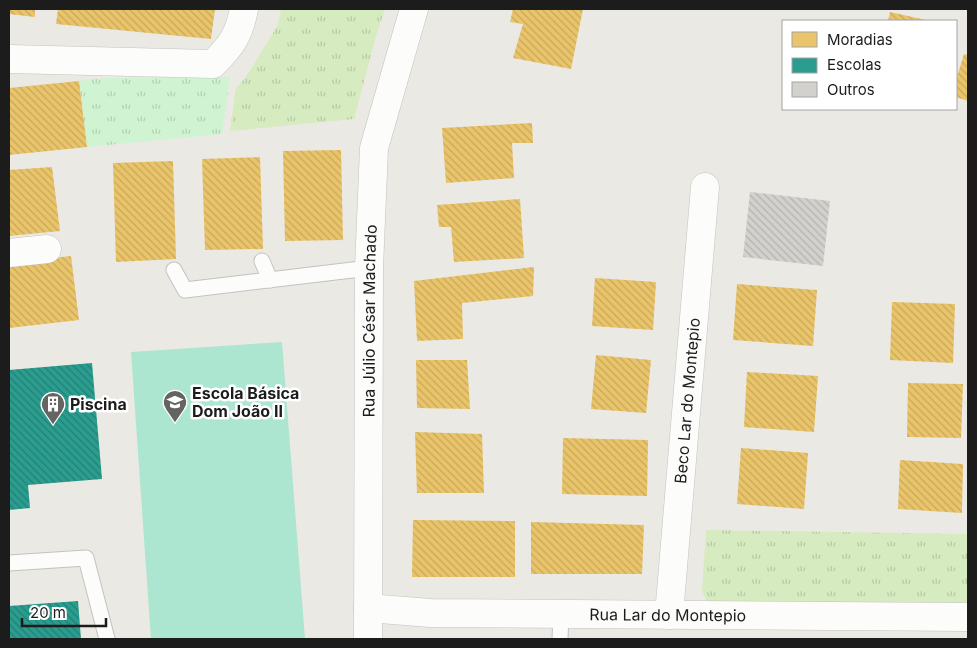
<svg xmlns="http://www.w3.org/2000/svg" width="977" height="648" font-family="Inter,sans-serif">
  <defs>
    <pattern id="grass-tufts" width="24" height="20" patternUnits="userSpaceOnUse" patternTransform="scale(1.25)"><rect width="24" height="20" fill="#d6ebc0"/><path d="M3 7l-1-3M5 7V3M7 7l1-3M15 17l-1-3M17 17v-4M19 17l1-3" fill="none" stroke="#b7c9a4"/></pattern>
    <pattern id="park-tufts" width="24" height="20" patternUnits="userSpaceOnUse" patternTransform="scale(1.25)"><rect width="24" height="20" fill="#d0f4d1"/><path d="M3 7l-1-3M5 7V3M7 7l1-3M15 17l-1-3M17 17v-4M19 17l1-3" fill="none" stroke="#b2d1b3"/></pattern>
    <pattern id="homes-back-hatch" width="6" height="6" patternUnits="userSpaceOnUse" patternTransform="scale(1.25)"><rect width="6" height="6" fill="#e9c46a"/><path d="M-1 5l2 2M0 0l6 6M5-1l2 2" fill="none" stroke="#c7a85b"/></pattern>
    <pattern id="schools-back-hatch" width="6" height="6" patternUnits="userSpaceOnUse" patternTransform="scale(1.25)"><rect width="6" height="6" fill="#2a9d8f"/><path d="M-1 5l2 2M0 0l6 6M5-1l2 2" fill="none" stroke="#237f74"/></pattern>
    <pattern id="building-back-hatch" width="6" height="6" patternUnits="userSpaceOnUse" patternTransform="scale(1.25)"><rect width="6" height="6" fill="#d3d1cd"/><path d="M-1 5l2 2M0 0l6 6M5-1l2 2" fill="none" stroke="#b5b3af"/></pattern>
  </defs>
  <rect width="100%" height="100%" fill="#ebe9e4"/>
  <g fill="url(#grass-tufts)">
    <path d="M 281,9 L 385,9 L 376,36 L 354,119 L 230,131 L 236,88 L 246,77 L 278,25 Z"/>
    <path d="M 706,530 L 968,534 L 968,605 L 709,605 L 702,591 Z"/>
  </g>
  <path fill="url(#park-tufts)" d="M 230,77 L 222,134 L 87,147 L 79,81 L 104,78 Z"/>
  <path fill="#ace6d0" d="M 282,342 L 305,639 L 151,639 L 131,352 Z"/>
  <g fill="url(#homes-back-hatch)">
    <path d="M 9,9 L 35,9 L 35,17 L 9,14 Z"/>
    <path d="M 58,9 L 215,9 L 211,39 L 56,24 Z"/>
    <path d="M 513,9 L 583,9 L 571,69 L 513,58 L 523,24 L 510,22 Z"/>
    <path d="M 890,12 L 926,20 L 926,21 L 888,21 Z"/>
    <path d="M 964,54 L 968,55 L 968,101 L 956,97 L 956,80 Z"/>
    <path d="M 79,81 L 87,147 L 9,155 L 9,88 Z"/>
    <path d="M 532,123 L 533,143 L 512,143 L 514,178 L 446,183 L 442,128 Z"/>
    <path d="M 341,150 L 343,240 L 285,241 L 283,151 Z"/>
    <path d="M 260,157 L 263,249 L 205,250 L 202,159 Z"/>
    <path d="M 173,161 L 176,259 L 116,262 L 113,163 Z"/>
    <path d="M 52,167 L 60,231 L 9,236 L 9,170 Z"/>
    <path d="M 520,199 L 524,258 L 454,262 L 451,227 L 439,227 L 437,205 Z"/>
    <path d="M 71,256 L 79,320 L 9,328 L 9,263 Z"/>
    <path d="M 534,267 L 533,296 L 462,303 L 463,339 L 417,341 L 414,281 Z"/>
    <path d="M 595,278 L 656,282 L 653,330 L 592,326 Z"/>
    <path d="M 737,284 L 817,290 L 813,346 L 733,340 Z"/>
    <path d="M 892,302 L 955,304 L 953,363 L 890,360 Z"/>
    <path d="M 596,355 L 651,360 L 646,413 L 591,409 Z"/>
    <path d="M 416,360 L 467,360 L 470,409 L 417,408 Z"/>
    <path d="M 747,372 L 818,376 L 814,432 L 744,427 Z"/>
    <path d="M 908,383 L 963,384 L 961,438 L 907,437 Z"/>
    <path d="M 415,432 L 482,434 L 484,493 L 417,493 Z"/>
    <path d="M 563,438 L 648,440 L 647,496 L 562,494 Z"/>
    <path d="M 741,448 L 808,453 L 804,509 L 737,504 Z"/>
    <path d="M 900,460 L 963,464 L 962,513 L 898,509 Z"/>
    <path d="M 413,520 L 515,521 L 515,577 L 412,577 Z"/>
    <path d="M 531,522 L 644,525 L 642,574 L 531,574 Z"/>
  </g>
  <g fill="url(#schools-back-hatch)">
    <path d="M 92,363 L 102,479 L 28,485 L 30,508 L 9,510 L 9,370 Z"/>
    <path d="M 78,601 L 81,639 L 9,639 L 9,606 Z"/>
  </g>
  <path fill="url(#building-back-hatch)" d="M 750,192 L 830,201 L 823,266 L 743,257 Z"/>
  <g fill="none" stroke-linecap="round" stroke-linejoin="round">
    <g stroke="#c3c2c0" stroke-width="17">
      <g id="service">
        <path d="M 262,261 L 270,280"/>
        <path d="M 174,270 L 185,290 L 369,268"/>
        <path d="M 9,563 L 86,558 L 107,639"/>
        <path d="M 560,639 L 561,614"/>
      </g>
    </g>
    <g stroke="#c3c2c0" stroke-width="29">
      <g id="minor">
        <path d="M 9,59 L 213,64 C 232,45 239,35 244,9"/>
        <path d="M 9,253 L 47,249"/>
        <path id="s1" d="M 368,608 L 430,613 L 968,617"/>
        <path id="s2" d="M 669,615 L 705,187"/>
        <path id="s3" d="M 368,639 L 369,268 L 374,148 L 414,9"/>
      </g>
    </g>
    <use href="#service" stroke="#fcfcfb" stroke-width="15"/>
    <use href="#minor" stroke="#fcfcfb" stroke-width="28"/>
  </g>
  <defs>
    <g id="school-pin" transform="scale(1.25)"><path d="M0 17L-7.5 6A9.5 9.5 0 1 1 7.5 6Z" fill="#646462" stroke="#fff"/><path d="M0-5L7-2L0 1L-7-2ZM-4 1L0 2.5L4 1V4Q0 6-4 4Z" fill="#fff"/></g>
    <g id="building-pin" transform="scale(1.25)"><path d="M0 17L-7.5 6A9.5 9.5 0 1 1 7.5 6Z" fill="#646462" stroke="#fff"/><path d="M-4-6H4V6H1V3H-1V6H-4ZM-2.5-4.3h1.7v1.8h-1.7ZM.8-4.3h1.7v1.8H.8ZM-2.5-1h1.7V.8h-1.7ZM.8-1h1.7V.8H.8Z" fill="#fff"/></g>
  </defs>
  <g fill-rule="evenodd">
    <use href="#school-pin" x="175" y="402"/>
    <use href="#building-pin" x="53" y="404"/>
  </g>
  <g text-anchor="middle" stroke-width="5" stroke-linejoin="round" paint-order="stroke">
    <g font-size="16" fill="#1c1c1c" stroke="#fff">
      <text dy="6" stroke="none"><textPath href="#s3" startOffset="318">Rua Júlio César Machado</textPath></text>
      <text dy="6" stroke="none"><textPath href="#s2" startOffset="215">Beco Lar do Montepio</textPath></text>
      <text dy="6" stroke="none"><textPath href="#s1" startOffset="300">Rua Lar do Montepio</textPath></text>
    </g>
    <g font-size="16" font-weight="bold" fill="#1c1c1c" stroke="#fff" text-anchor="start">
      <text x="192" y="399">Escola Básica<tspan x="192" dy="18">Dom João II</tspan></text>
      <text x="70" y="410">Piscina</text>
    </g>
  </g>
  <rect width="977" height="648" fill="none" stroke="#1c1c1c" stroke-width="20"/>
  <rect x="782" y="20" width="175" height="90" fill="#ffffff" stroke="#a4a4a4"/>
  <rect x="792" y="32" width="25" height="15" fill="#e9c46a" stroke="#a4a4a4"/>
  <text x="827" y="45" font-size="15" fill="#1c1c1c">Moradias</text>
  <rect x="792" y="58" width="25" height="15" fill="#2a9d8f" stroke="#a4a4a4"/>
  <text x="827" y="70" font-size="15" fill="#1c1c1c">Escolas</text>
  <rect x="792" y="82" width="25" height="15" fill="#d3d1cd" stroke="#a4a4a4"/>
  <text x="827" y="95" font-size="15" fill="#1c1c1c">Outros</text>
  <path d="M22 618v8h84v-8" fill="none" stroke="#1c1c1c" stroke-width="2.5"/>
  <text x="30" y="618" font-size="15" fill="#1c1c1c" stroke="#ffffff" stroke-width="4" paint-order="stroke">20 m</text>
</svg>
